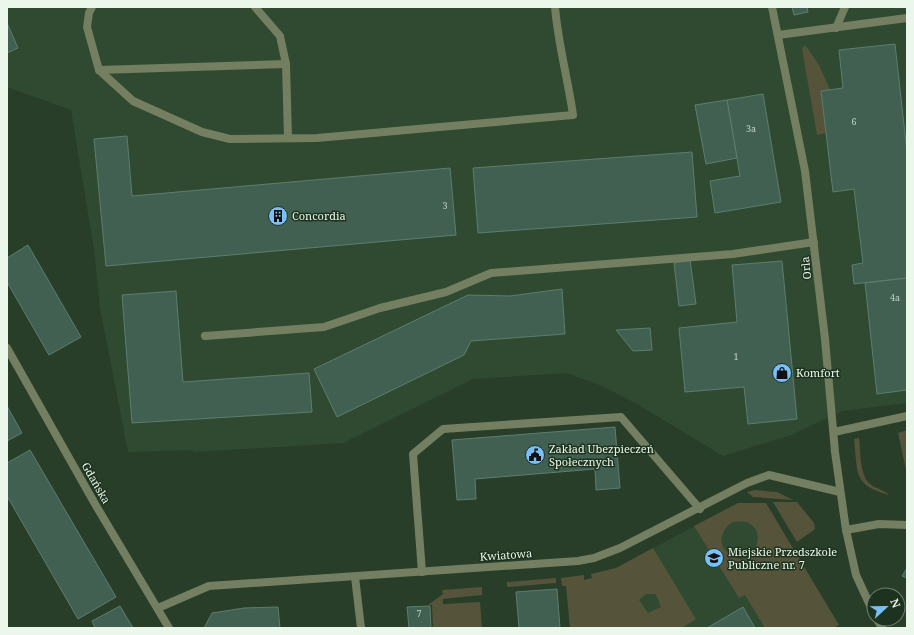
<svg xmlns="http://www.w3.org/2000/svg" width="914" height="635" font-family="'Noto Serif',serif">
  <rect width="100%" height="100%" fill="#283e29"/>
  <g fill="#2f4a30">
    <path d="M 7,7 L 907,7 L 907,403 L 842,411 L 791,435 L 723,456 L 637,404 L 602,386 L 567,373 L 473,379 L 343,443 L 194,452 L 192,450 L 128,452 L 100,308 L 94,250 L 71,110 L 7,87 Z"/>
    <path d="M 738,503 L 761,503 L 837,628 L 615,628 L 591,574 L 616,568 Z"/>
  </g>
  <g fill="#555339" fill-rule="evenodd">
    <path d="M 804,46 L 807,47 L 820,67 L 830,90 L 821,91 L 826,133 L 817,135 L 802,49 Z"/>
    <path d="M 907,430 L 907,474 L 898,433 Z"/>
    <path d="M 859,438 C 861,451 859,474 870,484 C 876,489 885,490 889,495 C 852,485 858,472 854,439 Z"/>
    <path d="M 755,490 L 777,492 L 793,500 L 753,497 L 747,492 Z"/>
    <path d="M 773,502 L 797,502 L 814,523 L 815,529 L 797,542 Z"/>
    <path d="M 738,503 L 766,503 L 839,625 L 833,628 L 765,628 L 745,595 L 739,598 L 694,526 ZM 733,522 C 777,515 754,578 728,553 C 717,544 721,529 733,522 Z"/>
    <path d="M 653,548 L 696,619 L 682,628 L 570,628 L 566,586 L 562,586 L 561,578 L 584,575 L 584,580 L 592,578 L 591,574 L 616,568 ZM 646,594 L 655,594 L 658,599 L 661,607 L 648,613 L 639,600 Z"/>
    <path d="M 556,578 L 556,583 L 507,587 L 507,582 Z"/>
    <path d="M 482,587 L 482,595 L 443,599 L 443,604 L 480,602 L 482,628 L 433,628 L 432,605 L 428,605 L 443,594 L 442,590 Z"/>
  </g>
  <g fill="#416052" stroke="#5c7e6f">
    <path d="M 792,7 L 807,7 L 808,12 L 794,15 Z"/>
    <path d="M 7,23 L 18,48 L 7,53 Z"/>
    <path d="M 895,44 L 907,152 L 907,278 L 854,284 L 852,265 L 863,263 L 854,189 L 833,192 L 821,91 L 843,88 L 839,50 Z"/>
    <path d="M 763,94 L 781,202 L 715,213 L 710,181 L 740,176 L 727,100 Z"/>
    <path d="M 727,100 L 737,158 L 706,164 L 695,105 Z"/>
    <path d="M 127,136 L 132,196 L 450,168 L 456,235 L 106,266 L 94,139 Z"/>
    <path d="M 692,152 L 697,217 L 478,233 L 473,168 Z"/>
    <path d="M 28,245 L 81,337 L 49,355 L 7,282 L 7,258 Z"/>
    <path d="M 690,260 L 696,304 L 679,306 L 674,263 Z"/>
    <path d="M 782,261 L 797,419 L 748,424 L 744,387 L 685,392 L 679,328 L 737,322 L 732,265 Z"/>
    <path d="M 907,278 L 907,390 L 877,394 L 865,283 Z"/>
    <path d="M 562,289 L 565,334 L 471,341 L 464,355 L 337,417 L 314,369 L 468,295 L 510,296 Z"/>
    <path d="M 176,291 L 183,382 L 309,373 L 312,412 L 132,423 L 122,295 Z"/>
    <path d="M 650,328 L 652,350 L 633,351 L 616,330 Z"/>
    <path d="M 7,406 L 22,433 L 7,441 Z"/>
    <path d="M 615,427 L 620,488 L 596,490 L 595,469 L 475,479 L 476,499 L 457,500 L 452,440 Z"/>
    <path d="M 30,450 L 116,597 L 78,619 L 7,496 L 7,463 Z"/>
    <path d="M 907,568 L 907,578 L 902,576 Z"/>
    <path d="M 557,589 L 560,628 L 519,628 L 516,592 Z"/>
    <path d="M 120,606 L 133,628 L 95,628 L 92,621 Z"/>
    <path d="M 430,606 L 431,628 L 409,628 L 407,607 Z"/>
    <path d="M 278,607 L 280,628 L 204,628 L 212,613 L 244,608 Z"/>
    <path d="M 743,607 L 755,628 L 707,628 Z"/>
  </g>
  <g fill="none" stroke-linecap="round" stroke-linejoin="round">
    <g stroke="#737f60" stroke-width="8">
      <path d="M 92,7 L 89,13 L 87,27 L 99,70 L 133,101 L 202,132 L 230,139 L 317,138 L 573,115 C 568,79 558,44 555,7"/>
      <path d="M 255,7 L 280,36 L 286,64 L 288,138"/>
      <path d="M 836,28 L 845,7"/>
      <path d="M 778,35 L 907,18"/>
      <path d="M 99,70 L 286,64"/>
      <path d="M 205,336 L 324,327 L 380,308 L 446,292 L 491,273 L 733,254 L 814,242"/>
      <path d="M 834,432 L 907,416"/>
      <path d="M 422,572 L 413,454 L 443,429 L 621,417 L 700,509"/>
    </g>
    <g stroke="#737f60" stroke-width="8">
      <path d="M 772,7 L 805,171 L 825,339 L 835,452 L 846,530 L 856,575 L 874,614"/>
      <path d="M 7,348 L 95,504 L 169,628"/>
      <path d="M 846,530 L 879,524 L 907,525"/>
      <path d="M 355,577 L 361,628"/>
      <path d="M 158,608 L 209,586 L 578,561 L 594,558 L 620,548 L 747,483 L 769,475 L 840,492"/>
      <path d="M 877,619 L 882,628"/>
    </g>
  </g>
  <defs>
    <g id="building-disc" transform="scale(1)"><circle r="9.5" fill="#79bff8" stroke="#1e331f"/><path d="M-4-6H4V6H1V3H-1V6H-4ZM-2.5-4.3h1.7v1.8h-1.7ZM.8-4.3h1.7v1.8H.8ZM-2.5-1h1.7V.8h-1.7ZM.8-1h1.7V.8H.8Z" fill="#111"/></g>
    <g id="shop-disc" transform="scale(1)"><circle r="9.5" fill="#79bff8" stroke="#1e331f"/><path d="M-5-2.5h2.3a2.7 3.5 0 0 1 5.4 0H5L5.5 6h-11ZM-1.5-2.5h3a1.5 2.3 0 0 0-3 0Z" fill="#111"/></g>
    <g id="civic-disc" transform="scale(1)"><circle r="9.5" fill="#79bff8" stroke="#1e331f"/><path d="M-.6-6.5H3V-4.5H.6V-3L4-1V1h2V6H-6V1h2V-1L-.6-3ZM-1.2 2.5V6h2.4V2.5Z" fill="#111"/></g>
    <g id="school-disc" transform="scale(1)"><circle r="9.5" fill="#79bff8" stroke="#1e331f"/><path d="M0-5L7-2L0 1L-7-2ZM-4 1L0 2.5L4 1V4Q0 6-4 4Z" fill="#111"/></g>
  </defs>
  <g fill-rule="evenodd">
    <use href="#building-disc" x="278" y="216"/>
    <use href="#shop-disc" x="782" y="373"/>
    <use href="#civic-disc" x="535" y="455"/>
    <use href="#school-disc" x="714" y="558"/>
  </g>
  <g text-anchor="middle" stroke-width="3" stroke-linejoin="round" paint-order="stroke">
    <g font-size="9" fill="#c0d1c4">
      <text x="854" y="125">6</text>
      <text x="751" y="132">3a</text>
      <text x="445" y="209">3</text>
      <text x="895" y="301">4a</text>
      <text x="736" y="360">1</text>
      <text x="419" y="617">7</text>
    </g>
    <g font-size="11" fill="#eaf7ea" stroke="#1e331f" text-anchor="start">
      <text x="292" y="220">Concordia</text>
      <text x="796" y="377">Komfort</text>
      <text x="549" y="453">Zakład Ubezpieczeń<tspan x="549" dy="13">Społecznych</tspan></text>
      <text x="728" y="556">Miejskie Przedszkole<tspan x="728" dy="13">Publiczne nr. 7</tspan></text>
    </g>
    <g font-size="11" fill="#eaf7ea" stroke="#1e331f">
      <text transform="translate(806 268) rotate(-96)" y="4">Orla</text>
      <text transform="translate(96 483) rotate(60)" y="4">Gdańska</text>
      <text transform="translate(506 555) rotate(-4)" y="4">Kwiatowa</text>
    </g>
  </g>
  <rect width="914" height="635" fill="none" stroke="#eaf7ea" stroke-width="16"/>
  <g transform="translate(886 607) rotate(68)"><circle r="19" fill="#1e331f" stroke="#708170"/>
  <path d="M0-3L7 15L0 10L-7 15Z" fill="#79bff8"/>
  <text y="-6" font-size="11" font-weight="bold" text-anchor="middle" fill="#eaf7ea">N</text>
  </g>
</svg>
